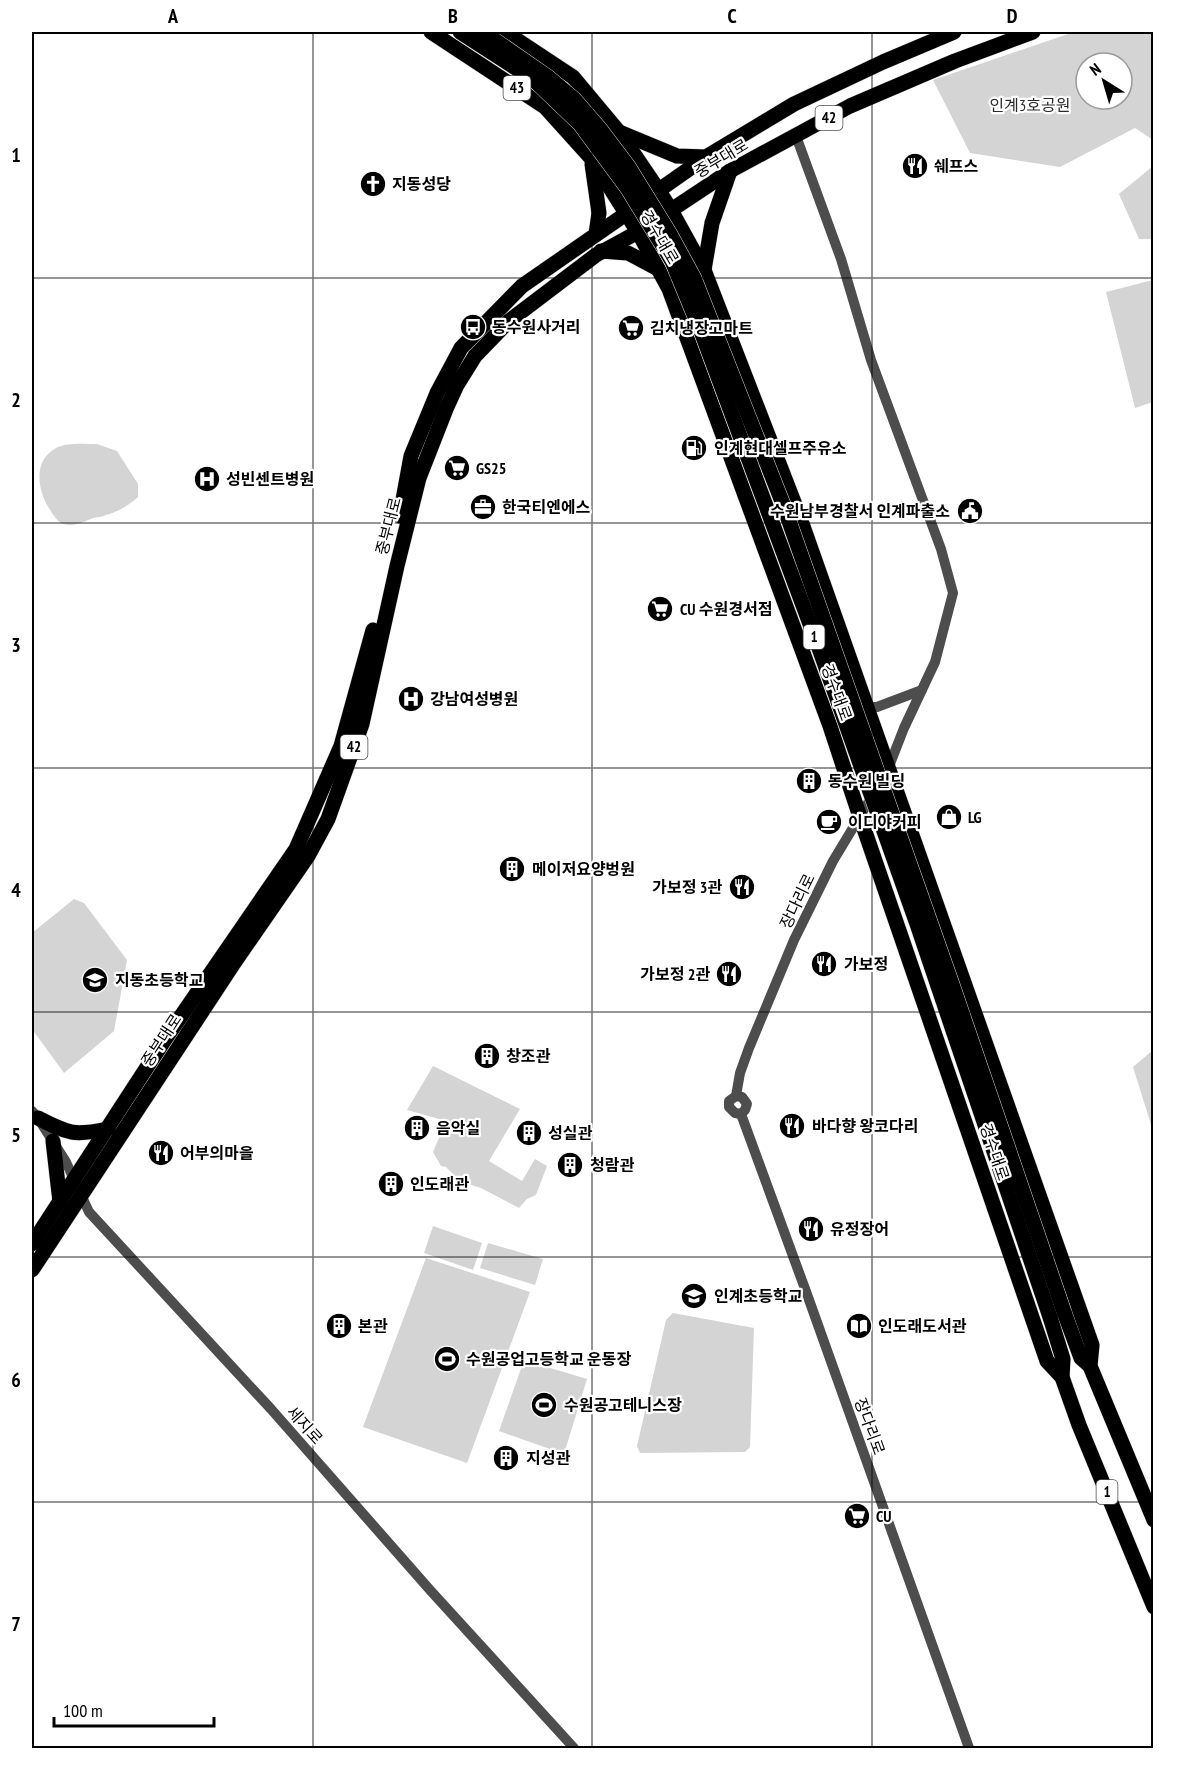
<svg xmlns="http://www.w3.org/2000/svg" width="1185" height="1780" font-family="'PT Sans Narrow','Noto Sans KR',sans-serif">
  <rect width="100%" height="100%" fill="#fff"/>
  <g fill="#d4d4d4" fill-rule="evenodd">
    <path d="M 1074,32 L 1153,32 L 1153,140 L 1135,128 L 1060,167 L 970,153 L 933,80 ZM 1086,63 L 1122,63 L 1122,99 L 1086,99 Z"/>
    <path d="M 1153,166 L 1153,239 L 1139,239 L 1119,194 Z"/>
    <path d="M 1153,280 L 1153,402 L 1135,408 L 1106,292 Z"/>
    <path d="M 97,444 L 117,451 L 138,484 L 138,497 C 129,505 118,512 106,515 C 102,517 97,517 93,518 C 83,522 72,528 61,523 C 55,519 51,511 47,505 C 37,486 34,460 56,448 C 67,442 85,444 97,444 Z"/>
    <path d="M 74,899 L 84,903 L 127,960 L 114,1031 L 64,1073 L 32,1029 L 32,933 Z"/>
    <path d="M 1153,1050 L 1153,1131 L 1133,1067 Z"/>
    <path d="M 433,1066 L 520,1109 L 489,1161 L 522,1181 L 535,1159 L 547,1166 L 536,1195 L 527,1199 L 519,1208 L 481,1188 L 465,1183 L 456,1177 L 446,1167 L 441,1166 L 433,1152 L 446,1121 L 407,1110 Z"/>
    <path d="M 433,1226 L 482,1243 L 473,1270 L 424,1253 Z"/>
    <path d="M 488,1243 L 543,1259 L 535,1285 L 480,1268 Z"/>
    <path d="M 426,1258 L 530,1292 L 467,1463 L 363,1427 Z"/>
    <path d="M 673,1313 L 754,1328 L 750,1447 L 745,1452 L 640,1453 L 637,1446 L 666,1320 Z"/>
    <path d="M 524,1360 L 587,1379 L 564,1454 L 499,1431 Z"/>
  </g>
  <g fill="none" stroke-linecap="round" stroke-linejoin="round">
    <g stroke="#dbdbdb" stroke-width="16">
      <g id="primary">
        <path d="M 431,32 L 545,107 L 591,158 L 638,232 L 669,289 L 830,726 L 860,817 L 1047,1361 L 1062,1377 L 1079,1425 L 1154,1607"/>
        <path d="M 505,32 L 573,77 L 619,132 L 659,191 L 671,210 L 704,270 L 799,515 L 1086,1328 L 1092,1345 L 1090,1366 L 1154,1520"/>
        <path d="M 619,132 L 677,156 L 706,157"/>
        <path d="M 592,164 L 599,213 L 596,234"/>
        <path d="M 652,195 L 706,157 L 794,104 L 883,62 L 954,32"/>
        <path d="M 601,251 L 628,253 L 658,269"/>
        <path d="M 704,270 L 712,223 L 730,171"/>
        <path d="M 400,516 L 411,456 L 437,393 L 461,348 L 522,286 L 633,209"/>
        <path d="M 38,1118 C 69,1134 74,1136 108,1129"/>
        <path d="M 53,1141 L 60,1202"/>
        <path d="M 32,1244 L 166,1038 L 296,849 L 341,746 L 373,630"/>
        <path d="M 32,1270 L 234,963 L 308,856 L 328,819 L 362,724 L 397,566 L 419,478 L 446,409 L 457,385 L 475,356 L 509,321 L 596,255 L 638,232 L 730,171 L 850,106 L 955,61 L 1033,32"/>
        <path d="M 1064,1312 L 1081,1358 L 1090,1366"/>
        <path d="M 1050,1317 L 1063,1359 L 1062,1377"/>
      </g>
    </g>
    <g stroke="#4d4d4d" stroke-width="10">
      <path d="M 796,136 L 841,259 L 871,360 L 941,549 L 953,593 L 935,662 L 904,728 L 888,769"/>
      <path d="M 865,703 L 871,707 L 877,707 L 922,690"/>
      <path d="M 736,1096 L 740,1073 L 749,1048 L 794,940 L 833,861 L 874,793"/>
      <path d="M 736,1096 L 729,1101 L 729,1107 L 735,1113 L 741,1114"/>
      <path d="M 736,1096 L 742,1097 L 747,1104 L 745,1110 L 741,1114"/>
      <path d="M 32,1111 L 38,1118 L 66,1162 L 89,1212 L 271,1409 L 430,1590 L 574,1748"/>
      <path d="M 741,1114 L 808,1297 L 969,1748"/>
    </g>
    <use href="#primary" stroke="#000" stroke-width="15"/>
    <g stroke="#dbdbdb" stroke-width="16" stroke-linecap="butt">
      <g id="primary-bridge">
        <path d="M 460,32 L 534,80 L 580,124 L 628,189 L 672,261 L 702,334 L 820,651 L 917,924 L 1050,1317"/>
        <path d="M 483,32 L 548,77 L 574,99 L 600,129 L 628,166 L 670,234 L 694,278 L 783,504 L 953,987 L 1064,1312"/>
      </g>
    </g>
    <use href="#primary-bridge" stroke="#000" stroke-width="15"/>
  </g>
  <path fill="none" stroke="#000" stroke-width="1.5" stroke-opacity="0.55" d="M 313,32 L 313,1748M 592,32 L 592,1748M 872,32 L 872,1748M 32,278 L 1154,278M 32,523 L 1154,523M 32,768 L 1154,768M 32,1012 L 1154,1012M 32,1257 L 1154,1257M 32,1502 L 1154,1502"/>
  <defs>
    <g id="restaurant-disc" transform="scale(1.35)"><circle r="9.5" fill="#000" stroke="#fff"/><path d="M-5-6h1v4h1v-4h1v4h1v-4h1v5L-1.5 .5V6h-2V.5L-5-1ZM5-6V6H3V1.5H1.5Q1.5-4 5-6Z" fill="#fff"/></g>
    <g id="church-disc" transform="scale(1.35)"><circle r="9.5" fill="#000" stroke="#fff"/><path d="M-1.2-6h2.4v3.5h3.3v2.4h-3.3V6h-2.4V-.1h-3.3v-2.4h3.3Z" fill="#fff"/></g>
    <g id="bus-disc" transform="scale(1.35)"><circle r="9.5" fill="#000" stroke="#fff"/><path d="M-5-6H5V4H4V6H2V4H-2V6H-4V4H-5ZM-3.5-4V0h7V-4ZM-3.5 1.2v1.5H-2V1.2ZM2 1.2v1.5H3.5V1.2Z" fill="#fff"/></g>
    <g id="supermarket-disc" transform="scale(1.35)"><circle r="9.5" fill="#000" stroke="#fff"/><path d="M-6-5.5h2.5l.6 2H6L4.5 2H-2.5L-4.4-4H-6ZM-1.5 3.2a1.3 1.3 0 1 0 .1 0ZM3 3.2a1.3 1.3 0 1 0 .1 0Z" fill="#fff"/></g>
    <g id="fuel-disc" transform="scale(1.35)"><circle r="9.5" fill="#000" stroke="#fff"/><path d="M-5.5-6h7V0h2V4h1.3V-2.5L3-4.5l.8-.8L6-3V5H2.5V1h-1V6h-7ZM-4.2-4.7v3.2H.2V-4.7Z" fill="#fff"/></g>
    <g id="hospital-disc" transform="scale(1.35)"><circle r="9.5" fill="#000" stroke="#fff"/><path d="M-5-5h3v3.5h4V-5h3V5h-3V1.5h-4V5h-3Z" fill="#fff"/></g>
    <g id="office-disc" transform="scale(1.35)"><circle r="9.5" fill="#000" stroke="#fff"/><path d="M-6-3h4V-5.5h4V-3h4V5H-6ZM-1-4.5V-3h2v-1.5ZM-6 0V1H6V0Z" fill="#fff"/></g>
    <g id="civic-disc" transform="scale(1.35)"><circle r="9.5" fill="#000" stroke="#fff"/><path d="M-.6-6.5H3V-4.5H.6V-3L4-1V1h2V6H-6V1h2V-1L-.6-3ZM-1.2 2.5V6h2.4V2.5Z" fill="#fff"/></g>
    <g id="building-disc" transform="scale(1.35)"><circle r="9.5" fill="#000" stroke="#fff"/><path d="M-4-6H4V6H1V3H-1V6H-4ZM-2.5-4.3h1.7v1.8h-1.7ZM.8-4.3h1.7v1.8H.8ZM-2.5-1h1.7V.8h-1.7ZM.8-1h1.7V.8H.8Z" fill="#fff"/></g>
    <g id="shop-disc" transform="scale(1.35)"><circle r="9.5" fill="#000" stroke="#fff"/><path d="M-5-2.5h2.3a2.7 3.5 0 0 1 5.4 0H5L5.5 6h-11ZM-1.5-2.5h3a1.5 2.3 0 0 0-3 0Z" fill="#fff"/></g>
    <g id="cafe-disc" transform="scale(1.35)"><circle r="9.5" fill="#000" stroke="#fff"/><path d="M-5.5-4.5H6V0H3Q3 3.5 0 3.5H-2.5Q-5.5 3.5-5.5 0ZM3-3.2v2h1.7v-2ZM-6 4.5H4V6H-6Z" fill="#fff"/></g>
    <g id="school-disc" transform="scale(1.35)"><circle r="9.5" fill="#000" stroke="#fff"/><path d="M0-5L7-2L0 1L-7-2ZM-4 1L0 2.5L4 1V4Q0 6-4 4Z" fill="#fff"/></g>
    <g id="library-disc" transform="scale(1.35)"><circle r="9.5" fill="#000" stroke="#fff"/><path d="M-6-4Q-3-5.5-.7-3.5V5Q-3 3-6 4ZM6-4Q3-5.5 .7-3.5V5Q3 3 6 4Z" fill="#fff"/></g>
    <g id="stadium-disc" transform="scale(1.35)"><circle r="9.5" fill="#000" stroke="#fff"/><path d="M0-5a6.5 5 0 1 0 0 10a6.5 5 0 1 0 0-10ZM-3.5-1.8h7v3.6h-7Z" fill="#fff"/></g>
  </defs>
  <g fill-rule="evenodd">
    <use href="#restaurant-disc" x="915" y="166"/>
    <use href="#church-disc" x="373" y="184"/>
    <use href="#bus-disc" x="473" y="327"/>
    <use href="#supermarket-disc" x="631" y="328"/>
    <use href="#fuel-disc" x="694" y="448"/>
    <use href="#supermarket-disc" x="457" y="468"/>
    <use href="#hospital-disc" x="207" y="479"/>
    <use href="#office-disc" x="483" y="507"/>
    <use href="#civic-disc" x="970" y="511"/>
    <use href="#supermarket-disc" x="660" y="609"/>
    <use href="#hospital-disc" x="411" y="699"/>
    <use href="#building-disc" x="809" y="781"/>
    <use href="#shop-disc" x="949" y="817"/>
    <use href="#cafe-disc" x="829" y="822"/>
    <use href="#building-disc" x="512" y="869"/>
    <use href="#restaurant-disc" x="742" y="887"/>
    <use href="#restaurant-disc" x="824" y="964"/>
    <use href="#restaurant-disc" x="729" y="974"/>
    <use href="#school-disc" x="95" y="980"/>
    <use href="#building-disc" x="487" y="1056"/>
    <use href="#restaurant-disc" x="792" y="1126"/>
    <use href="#building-disc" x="417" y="1128"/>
    <use href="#building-disc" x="529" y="1133"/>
    <use href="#restaurant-disc" x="161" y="1153"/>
    <use href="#building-disc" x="570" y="1165"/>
    <use href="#building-disc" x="391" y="1184"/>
    <use href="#restaurant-disc" x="811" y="1229"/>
    <use href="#school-disc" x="694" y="1296"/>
    <use href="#building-disc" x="339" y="1326"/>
    <use href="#library-disc" x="859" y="1326"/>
    <use href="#stadium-disc" x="447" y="1359"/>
    <use href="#stadium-disc" x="544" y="1405"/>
    <use href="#building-disc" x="506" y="1458"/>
    <use href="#supermarket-disc" x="857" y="1516"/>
  </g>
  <g text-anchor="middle" stroke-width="4.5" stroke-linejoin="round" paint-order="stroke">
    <g fill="#fff" stroke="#4c4c4c" stroke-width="1.5">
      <rect x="503.5" y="76" width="27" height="24" rx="4.5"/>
      <rect x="815.5" y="106" width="27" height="24" rx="4.5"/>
      <rect x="803.5" y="625" width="21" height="24" rx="4.5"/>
      <rect x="340.5" y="735" width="27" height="24" rx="4.5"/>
      <rect x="1096.5" y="1480" width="21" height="24" rx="4.5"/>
    </g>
    <g font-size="15" font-weight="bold" fill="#000">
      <text x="517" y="93">43</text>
      <text x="829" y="123">42</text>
      <text x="814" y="642">1</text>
      <text x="354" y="752">42</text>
      <text x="1107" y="1497">1</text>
    </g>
    <g font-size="16" fill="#2b2b2b" stroke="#fff">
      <text x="1030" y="111">인계3호공원</text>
    </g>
    <g font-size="16" fill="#000" stroke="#fff">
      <text transform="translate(721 158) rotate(-31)" y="6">중부대로</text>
      <text transform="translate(660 237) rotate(60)" y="6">경수대로</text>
      <text transform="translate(388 526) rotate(-76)" y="6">중부대로</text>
      <text transform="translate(837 692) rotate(70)" y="6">경수대로</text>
      <text transform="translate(797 901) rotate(-64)" y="6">장다리로</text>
      <text transform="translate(161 1040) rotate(-57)" y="6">중부대로</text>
      <text transform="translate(995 1152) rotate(71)" y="6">경수대로</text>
      <text transform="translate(305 1425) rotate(48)" y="6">세지로</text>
      <text transform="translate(870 1426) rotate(70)" y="6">장다리로</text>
    </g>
    <g font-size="16" font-weight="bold" fill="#000" stroke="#fff" text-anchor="start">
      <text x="934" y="172">쉐프스</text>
      <text x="392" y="190">지동성당</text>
      <text x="492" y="333">동수원사거리</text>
      <text x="650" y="334">김치냉장고마트</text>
      <text x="714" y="454">인계현대셀프주유소</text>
      <text x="476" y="474">GS25</text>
      <text x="226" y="485">성빈센트병원</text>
      <text x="502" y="513">한국티엔에스</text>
      <text x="950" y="517" text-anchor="end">수원남부경찰서 인계파출소</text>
      <text x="680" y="615">CU 수원경서점</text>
      <text x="430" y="705">강남여성병원</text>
      <text x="828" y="787">동수원 빌딩</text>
      <text x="968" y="823">LG</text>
      <text x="848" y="828">이디야커피</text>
      <text x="532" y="875">메이저요양벙원</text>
      <text x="722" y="893" text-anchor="end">가보정 3관</text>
      <text x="844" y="970">가보정</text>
      <text x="710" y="980" text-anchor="end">가보정 2관</text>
      <text x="115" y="986">지동초등학교</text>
      <text x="506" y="1062">창조관</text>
      <text x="812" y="1132">바다향 왕코다리</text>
      <text x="436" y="1134">음악실</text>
      <text x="548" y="1139">성실관</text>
      <text x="180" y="1159">어부의마을</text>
      <text x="590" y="1171">청람관</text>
      <text x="410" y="1190">인도래관</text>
      <text x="830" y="1235">유정장어</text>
      <text x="714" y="1302">인계초등학교</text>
      <text x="358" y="1332">본관</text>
      <text x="878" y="1332">인도래도서관</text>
      <text x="466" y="1365">수원공업고등학교 운동장</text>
      <text x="564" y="1411">수원공고테니스장</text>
      <text x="526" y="1464">지성관</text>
      <text x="876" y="1522">CU</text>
    </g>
  </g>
  <rect width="1185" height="1780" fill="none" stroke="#ffffff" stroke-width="66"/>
  <g transform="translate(1104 81) rotate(323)"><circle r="28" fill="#ffffff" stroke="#999999" stroke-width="1.5"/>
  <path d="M0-4.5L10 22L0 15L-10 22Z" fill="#000000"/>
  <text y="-9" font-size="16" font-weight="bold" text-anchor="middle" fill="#000000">N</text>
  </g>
  <path d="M54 1717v9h160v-9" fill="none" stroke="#000000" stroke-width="3"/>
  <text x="63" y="1717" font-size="18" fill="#000000" stroke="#ffffff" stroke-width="4.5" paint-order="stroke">100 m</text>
  <rect x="33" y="33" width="1119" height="1714" fill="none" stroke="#000" stroke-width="2"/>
  <g font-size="20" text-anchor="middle" font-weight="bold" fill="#000">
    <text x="173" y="23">A</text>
    <text x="453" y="23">B</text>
    <text x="732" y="23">C</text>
    <text x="1012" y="23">D</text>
    <text x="16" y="162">1</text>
    <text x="16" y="407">2</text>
    <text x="16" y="652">3</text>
    <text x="16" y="897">4</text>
    <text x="16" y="1142">5</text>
    <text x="16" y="1387">6</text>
    <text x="16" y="1631">7</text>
  </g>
</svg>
